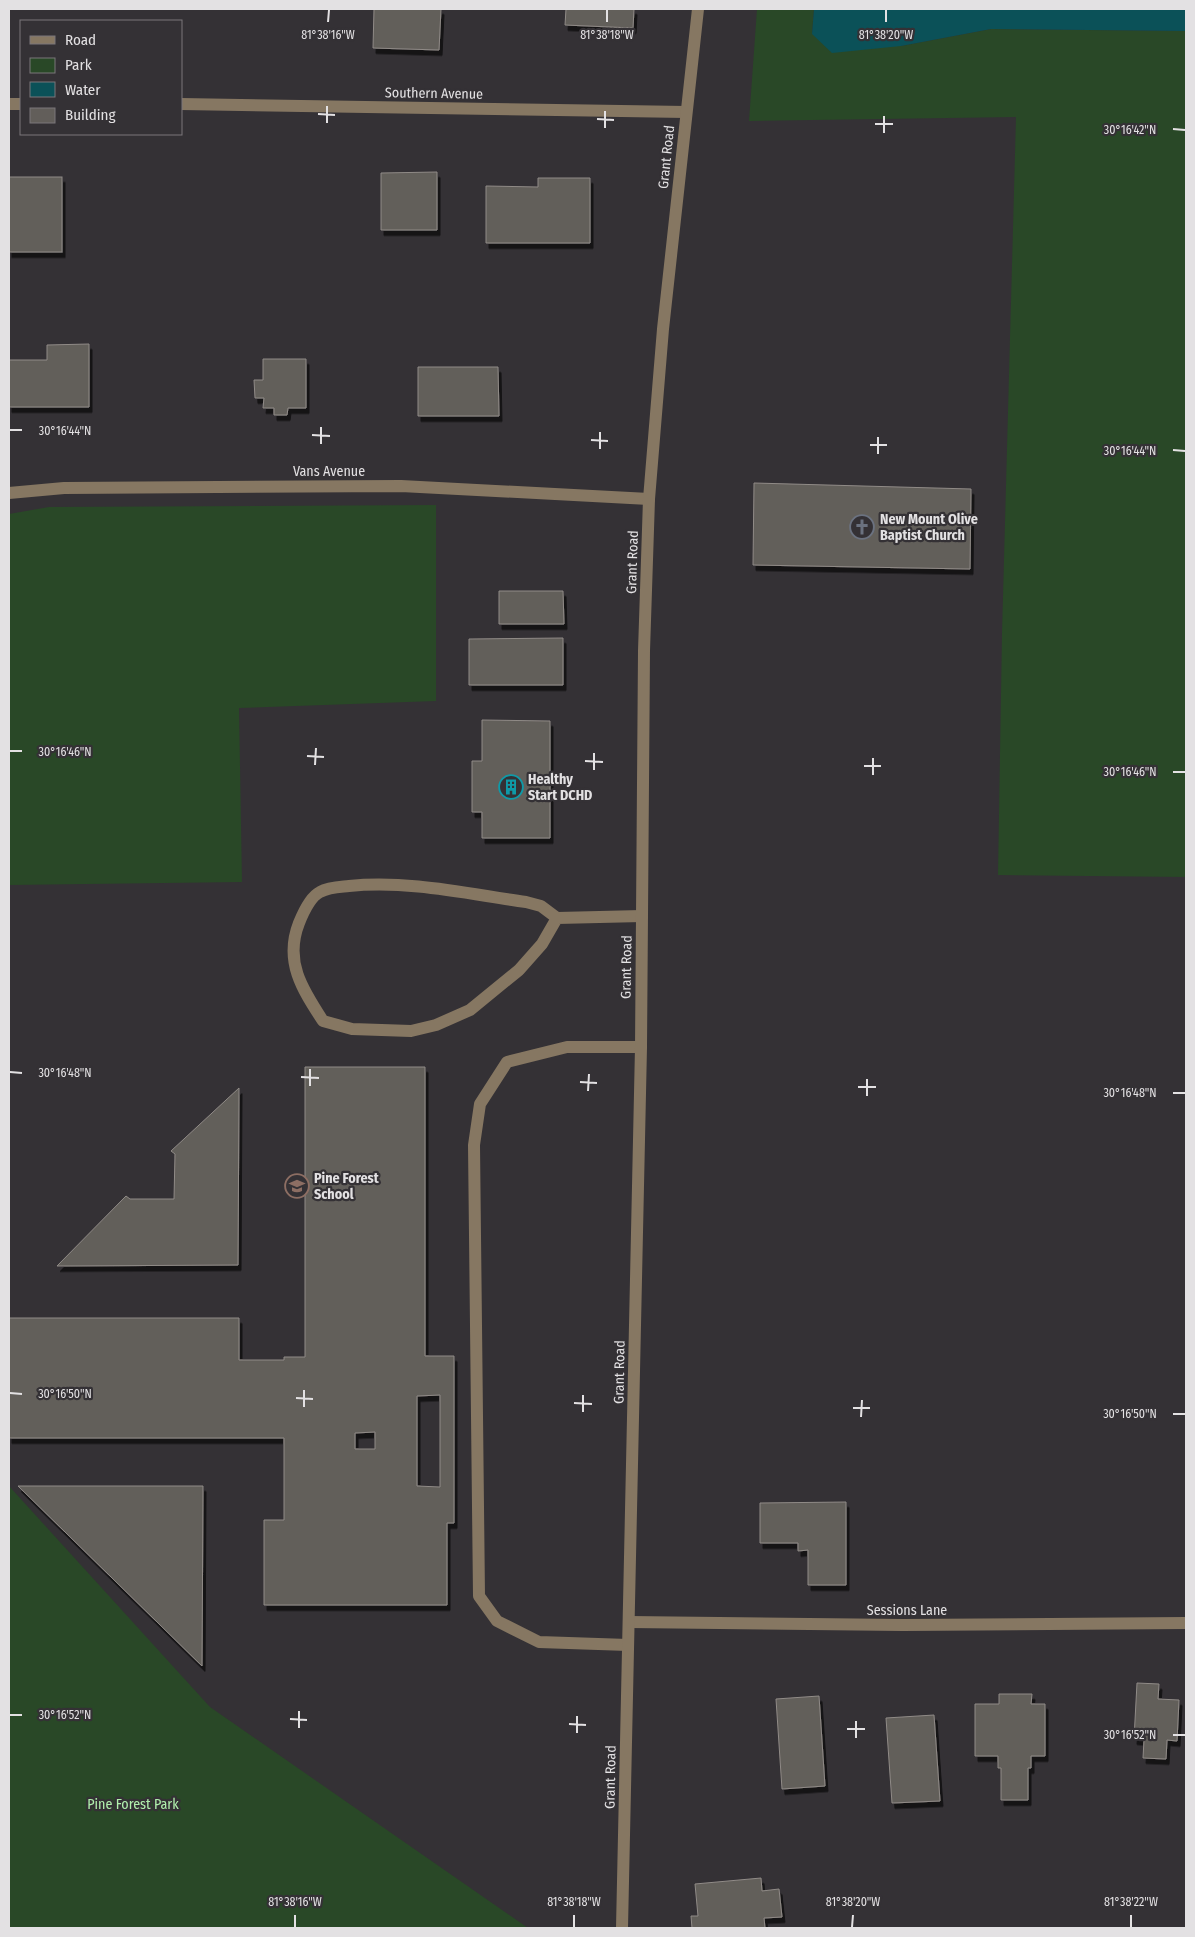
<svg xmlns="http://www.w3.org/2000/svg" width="1195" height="1937" font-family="'Fira Sans Condensed',sans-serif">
  <defs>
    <filter id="shadow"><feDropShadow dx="3" dy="5.5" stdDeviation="0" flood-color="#0009"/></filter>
  </defs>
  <rect width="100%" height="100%" fill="#343135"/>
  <g fill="#294827">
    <path d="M 757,9 L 814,9 L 812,34 L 901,46 L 991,29 L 1186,31 L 1186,877 L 998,875 L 1002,633 L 1016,117 L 749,121 Z"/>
    <path d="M 436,505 L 436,701 L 239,708 L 242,882 L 9,885 L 9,514 L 49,507 Z"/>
    <path d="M 9,1486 L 210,1707 L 528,1928 L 9,1928 Z"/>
  </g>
  <path fill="#0b5158" d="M 814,9 L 1186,9 L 1186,31 L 991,29 L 901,46 L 832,53 L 812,34 Z"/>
  <g fill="#625e5a" stroke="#908b87" fill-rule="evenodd" filter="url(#shadow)">
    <path d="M 374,9 L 441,9 L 439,50 L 373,48 Z"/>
    <path d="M 566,9 L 634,9 L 633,28 L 565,25 Z"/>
    <path d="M 437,172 L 437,230 L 381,230 L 381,173 Z"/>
    <rect x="9" y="177" width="53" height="75"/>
    <path d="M 538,178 L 590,178 L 590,243 L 486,243 L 486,186 L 538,187 Z"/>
    <path d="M 89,344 L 89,407 L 9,407 L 9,360 L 47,360 L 47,345 Z"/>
    <path d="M 263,359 L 306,359 L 306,408 L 288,408 L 287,415 L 274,415 L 274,408 L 263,408 L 264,398 L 255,398 L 254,380 L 263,380 Z"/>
    <path d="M 418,367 L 498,367 L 499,416 L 418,416 Z"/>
    <path d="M 754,483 L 971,489 L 970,569 L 753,565 Z"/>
    <path d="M 499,591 L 563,591 L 564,624 L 499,624 Z"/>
    <path d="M 563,638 L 563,685 L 469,685 L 469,639 Z"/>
    <path d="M 482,720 L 550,721 L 550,838 L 482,838 L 482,812 L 472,812 L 472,761 L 482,761 Z"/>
    <path d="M 305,1067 L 425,1067 L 425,1356 L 454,1356 L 454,1523 L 447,1523 L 447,1605 L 264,1605 L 264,1520 L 284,1520 L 284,1438 L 9,1438 L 9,1318 L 239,1318 L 239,1360 L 284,1360 L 284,1357 L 305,1357 ZM 440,1395 L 440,1487 L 417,1486 L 417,1396 ZM 375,1432 L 375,1449 L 355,1449 L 355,1433 Z"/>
    <path d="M 239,1088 L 238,1265 L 57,1266 L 126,1196 L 130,1199 L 174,1199 L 175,1154 L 171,1151 Z"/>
    <path d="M 18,1486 L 203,1486 L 202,1666 Z"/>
    <path d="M 846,1502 L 846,1585 L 808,1585 L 808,1550 L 798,1551 L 798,1543 L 760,1543 L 760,1503 Z"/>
    <path d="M 1137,1683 L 1159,1684 L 1158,1699 L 1179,1700 L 1177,1741 L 1167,1740 L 1166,1759 L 1143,1758 L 1144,1740 L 1134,1739 Z"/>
    <path d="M 999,1694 L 1032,1694 L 1031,1704 L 1045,1704 L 1045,1756 L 1031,1756 L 1031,1768 L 1028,1768 L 1028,1800 L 1001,1800 L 1001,1768 L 998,1768 L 998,1756 L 975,1756 L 975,1704 L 999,1704 Z"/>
    <path d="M 819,1696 L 825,1786 L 782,1789 L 776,1699 Z"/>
    <path d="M 934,1715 L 940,1801 L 892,1803 L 886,1718 Z"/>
    <path d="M 761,1878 L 762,1891 L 779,1889 L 782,1917 L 764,1918 L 765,1928 L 692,1928 L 691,1916 L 698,1916 L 695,1884 Z"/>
  </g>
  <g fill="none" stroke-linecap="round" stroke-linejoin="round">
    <g stroke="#867762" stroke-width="12">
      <path d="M 9,104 L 21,104"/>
      <path d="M 181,104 L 686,112"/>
      <path d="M 9,493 L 64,488 L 401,486 L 649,499"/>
      <path d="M 557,918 L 541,906 L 526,902 C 468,894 409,880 349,886 C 340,887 329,887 320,892 C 310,897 303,913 299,923 C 284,961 302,989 323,1021 L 352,1029 L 411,1031 L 436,1025 L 470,1010 L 519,970 L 542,944 L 557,918 L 642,916"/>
      <path d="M 629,1622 L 903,1625 L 1186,1623"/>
      <path d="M 628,1645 L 539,1642 L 497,1621 L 479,1596 L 474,1145 L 480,1104 L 507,1062 L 567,1047 L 641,1047"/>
      <path d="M 622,1928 L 641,1047 L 644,651 L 649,499 L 663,329 L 698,9"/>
    </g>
  </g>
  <path fill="none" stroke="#e3e1e3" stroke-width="2" d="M 328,22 L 329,10M 607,22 L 607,10M 886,22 L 886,10M 318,114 L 335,115M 597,119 L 614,120M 327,123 L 327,106M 875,124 L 893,124M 605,128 L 605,111M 1173,129 L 1185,130M 884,133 L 884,116M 10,430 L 22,430M 312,435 L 330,436M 591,440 L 608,441M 321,444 L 321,427M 870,445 L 887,445M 600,449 L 600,432M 1173,450 L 1185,451M 878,454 L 878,437M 10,751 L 22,751M 307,756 L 324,757M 585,761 L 603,762M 315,765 L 316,748M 864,766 L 881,766M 594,770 L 594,753M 1173,772 L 1185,772M 873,775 L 873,758M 10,1072 L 22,1073M 301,1077 L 319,1078M 580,1082 L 597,1083M 310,1086 L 310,1069M 858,1087 L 876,1087M 588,1091 L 589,1074M 1173,1093 L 1185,1093M 867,1096 L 867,1079M 10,1393 L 22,1394M 296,1398 L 313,1399M 574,1403 L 592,1404M 304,1407 L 304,1390M 853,1408 L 870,1408M 583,1412 L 583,1395M 1173,1414 L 1185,1414M 861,1417 L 862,1400M 10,1715 L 22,1715M 290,1719 L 307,1720M 569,1724 L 586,1725M 299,1728 L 299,1711M 847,1729 L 865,1729M 577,1733 L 577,1716M 1173,1735 L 1185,1735M 856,1738 L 856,1721M 295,1927 L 295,1915M 574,1927 L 574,1915M 852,1927 L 853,1915M 1131,1927 L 1131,1915"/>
  <defs>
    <g id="church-ring" transform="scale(1.25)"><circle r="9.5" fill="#343135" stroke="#6b7280" stroke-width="1.5"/><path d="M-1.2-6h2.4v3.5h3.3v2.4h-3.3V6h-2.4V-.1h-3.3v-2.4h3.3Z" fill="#6b7280"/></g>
    <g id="building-ring" transform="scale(1.25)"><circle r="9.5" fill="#343135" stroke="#0f9aa8" stroke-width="1.5"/><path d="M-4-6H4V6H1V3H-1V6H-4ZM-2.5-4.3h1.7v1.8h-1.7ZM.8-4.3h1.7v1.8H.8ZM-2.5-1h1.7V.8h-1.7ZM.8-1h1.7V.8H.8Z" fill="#0f9aa8"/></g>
    <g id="school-ring" transform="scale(1.25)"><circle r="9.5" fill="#343135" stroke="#8d6e63" stroke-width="1.5"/><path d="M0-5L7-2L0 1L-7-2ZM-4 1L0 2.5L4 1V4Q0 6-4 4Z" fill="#8d6e63"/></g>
  </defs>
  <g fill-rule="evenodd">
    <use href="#church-ring" x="862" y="527"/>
    <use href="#building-ring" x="511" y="787"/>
    <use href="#school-ring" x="297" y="1186"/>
  </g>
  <g text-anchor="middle" stroke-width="4.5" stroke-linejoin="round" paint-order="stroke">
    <g font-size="14" fill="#e3e1e3" stroke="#343135">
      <text transform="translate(434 93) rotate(1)" y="5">Southern Avenue</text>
      <text transform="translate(666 157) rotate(-84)" y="5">Grant Road</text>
      <text x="329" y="476">Vans Avenue</text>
      <text transform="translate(632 562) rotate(-88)" y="5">Grant Road</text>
      <text transform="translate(626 967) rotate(-89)" y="5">Grant Road</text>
      <text transform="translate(619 1372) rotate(-89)" y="5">Grant Road</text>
      <text x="907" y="1615">Sessions Lane</text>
      <text transform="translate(610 1777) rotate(-89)" y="5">Grant Road</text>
    </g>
    <g font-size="14" font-weight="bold" fill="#e3e1e3" stroke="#343135" text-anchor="start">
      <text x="880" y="524">New Mount Olive<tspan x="880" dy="16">Baptist Church</tspan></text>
      <text x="528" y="784">Healthy<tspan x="528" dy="16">Start DCHD</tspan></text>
      <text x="314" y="1183">Pine Forest<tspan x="314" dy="16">School</tspan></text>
    </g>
    <g font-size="14" fill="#b1f0ad" stroke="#343135">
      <text x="133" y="1809">Pine Forest Park</text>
    </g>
  </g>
  <g font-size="12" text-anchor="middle" fill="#e3e1e3" stroke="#343135" stroke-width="4.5" stroke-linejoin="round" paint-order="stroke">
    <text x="328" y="39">81°38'16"W</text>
    <text x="607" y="39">81°38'18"W</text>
    <text x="886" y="39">81°38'20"W</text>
    <text x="1130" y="134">30°16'42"N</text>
    <text x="65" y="435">30°16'44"N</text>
    <text x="1130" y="455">30°16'44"N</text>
    <text x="65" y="756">30°16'46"N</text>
    <text x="1130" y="776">30°16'46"N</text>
    <text x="65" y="1077">30°16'48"N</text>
    <text x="1130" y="1097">30°16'48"N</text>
    <text x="65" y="1398">30°16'50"N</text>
    <text x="1130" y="1418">30°16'50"N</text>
    <text x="65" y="1719">30°16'52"N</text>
    <text x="1130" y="1739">30°16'52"N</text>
    <text x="295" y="1906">81°38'16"W</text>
    <text x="574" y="1906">81°38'18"W</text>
    <text x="853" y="1906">81°38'20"W</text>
    <text x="1131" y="1906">81°38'22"W</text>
  </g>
  <rect width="1195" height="1937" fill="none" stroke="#e3e1e3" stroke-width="20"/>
  <rect x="20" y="20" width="162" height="115" fill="#343135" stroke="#7a777b"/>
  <rect x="30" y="36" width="25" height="8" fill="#867762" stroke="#7a777b"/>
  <text x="65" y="45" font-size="15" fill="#e3e1e3">Road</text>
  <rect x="30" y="58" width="25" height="15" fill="#294827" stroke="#7a777b"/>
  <text x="65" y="70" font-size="15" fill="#e3e1e3">Park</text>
  <rect x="30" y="82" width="25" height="15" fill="#0b5158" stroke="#7a777b"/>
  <text x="65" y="95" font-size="15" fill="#e3e1e3">Water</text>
  <rect x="30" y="108" width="25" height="15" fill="#625e5a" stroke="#7a777b"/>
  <text x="65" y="120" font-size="15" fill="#e3e1e3">Building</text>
</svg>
